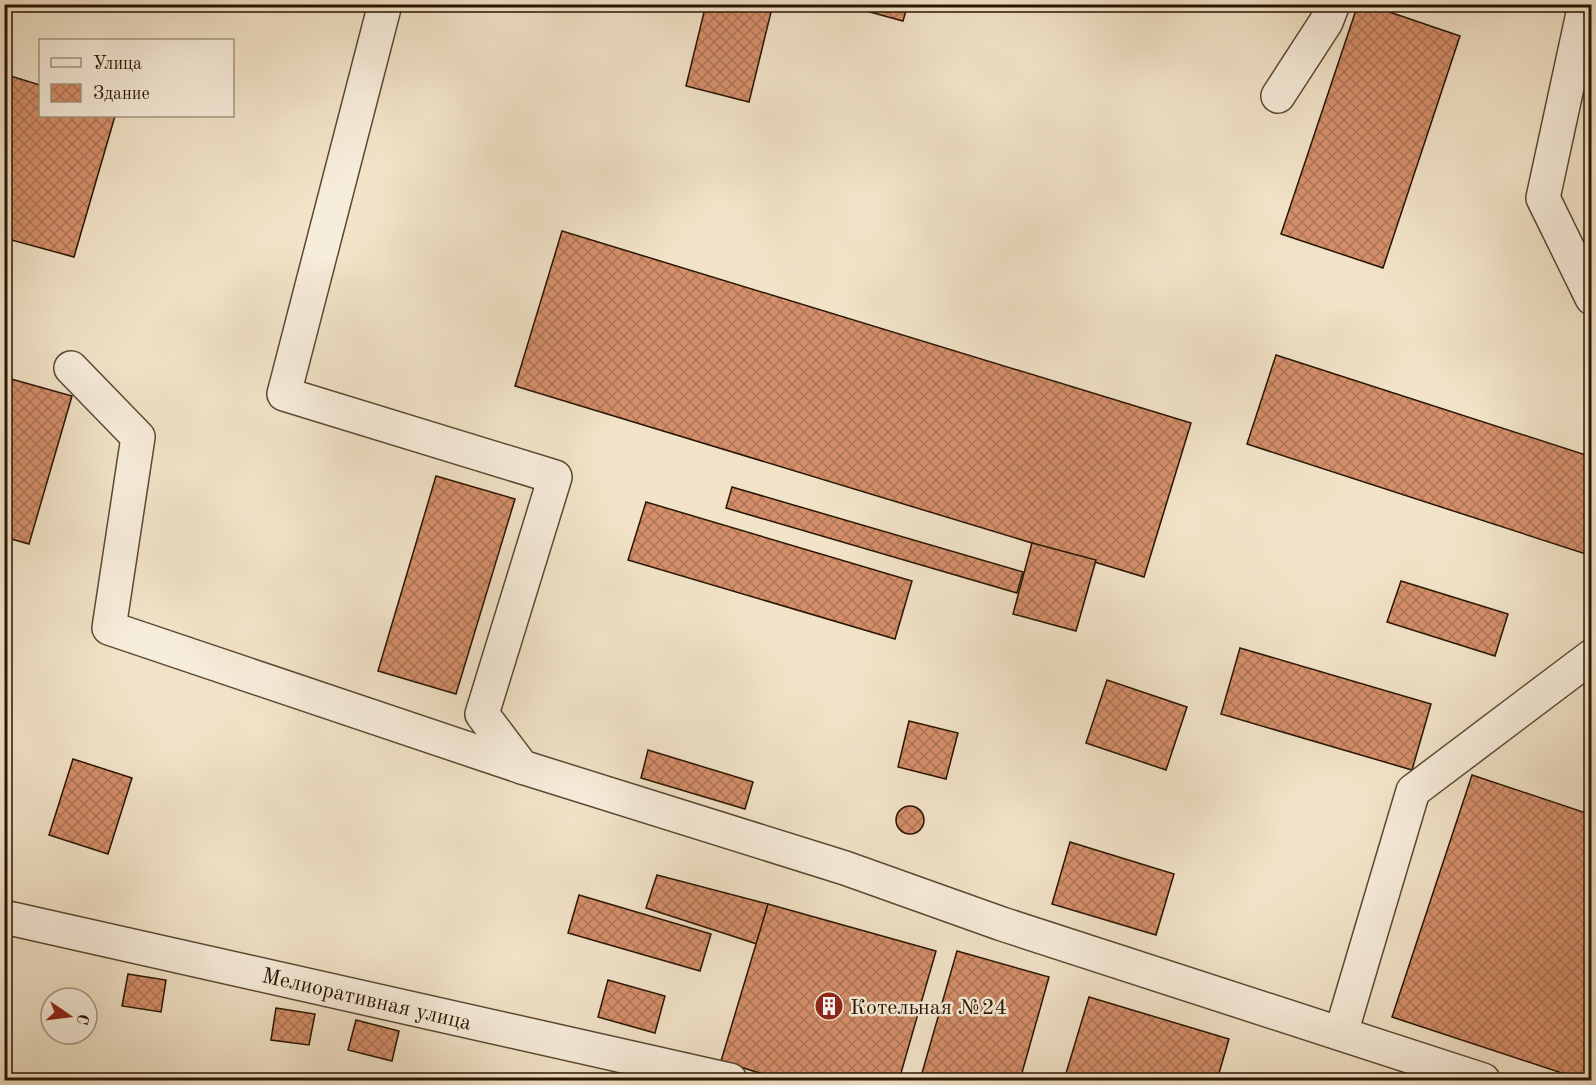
<svg xmlns="http://www.w3.org/2000/svg" width="1596" height="1085" font-family="'Old Standard TT',serif">
  <defs>
    <pattern id="building-cross-hatch" width="8" height="8" patternUnits="userSpaceOnUse" patternTransform="scale(1.5)"><rect width="8" height="8" fill="#d58f6b"/><path d="M0 0l8 8M0 8l8-8" fill="none" stroke="#ad7456"/></pattern>
  </defs>
  <rect width="100%" height="100%" fill="#f2e3c8"/>
  <filter id="stains"><feTurbulence type="fractalNoise" baseFrequency=".00333" numOctaves="4"/><feColorMatrix values="0 0 0 0 .2 0 0 0 0 .09 0 0 0 0 .02 0 0 0 .5 -.17"/></filter>
  <radialGradient id="worn" r=".72"><stop offset=".6" stop-color="#630" stop-opacity="0"/><stop offset="1" stop-color="#630" stop-opacity=".3"/></radialGradient>
  <g fill="url(#building-cross-hatch)" stroke="#281500" stroke-width="1.5">
    <path d="M 706,4 L 773,4 L 749,102 L 686,86 Z"/>
    <path d="M 856,4 L 908,4 L 903,21 L 855,8 Z"/>
    <path d="M 1358,4 L 1366,4 L 1460,36 L 1383,268 L 1281,234 Z"/>
    <path d="M 4,74 L 40,85 L 40,116 L 115,116 L 74,257 L 4,238 Z"/>
    <path d="M 562,231 L 1191,423 L 1144,577 L 515,386 Z"/>
    <path d="M 1276,355 L 1592,457 L 1592,556 L 1247,444 Z"/>
    <path d="M 4,377 L 72,396 L 29,544 L 4,537 Z"/>
    <path d="M 436,476 L 515,499 L 456,694 L 378,671 Z"/>
    <path d="M 732,487 L 1023,572 L 1017,593 L 726,508 Z"/>
    <path d="M 646,502 L 912,581 L 895,639 L 628,560 Z"/>
    <path d="M 1032,543 L 1096,560 L 1076,631 L 1013,614 Z"/>
    <path d="M 1401,581 L 1508,614 L 1495,656 L 1387,622 Z"/>
    <path d="M 1240,648 L 1431,704 L 1412,770 L 1221,714 Z"/>
    <path d="M 1107,680 L 1187,707 L 1166,770 L 1086,743 Z"/>
    <path d="M 909,721 L 958,733 L 946,779 L 898,767 Z"/>
    <path d="M 648,750 L 753,782 L 745,809 L 641,778 Z"/>
    <path d="M 73,759 L 132,778 L 108,854 L 49,835 Z"/>
    <path d="M 1472,775 L 1592,815 L 1592,1080 L 1583,1080 L 1392,1017 Z"/>
    <circle cx="910" cy="820" r="14"/>
    <path d="M 1070,842 L 1174,874 L 1156,935 L 1052,904 Z"/>
    <path d="M 657,875 L 768,904 L 757,944 L 646,908 Z"/>
    <path d="M 579,895 L 711,934 L 700,971 L 568,933 Z"/>
    <path d="M 768,904 L 936,951 L 899,1080 L 782,1080 L 721,1061 Z"/>
    <path d="M 957,951 L 1049,977 L 1020,1080 L 920,1080 Z"/>
    <path d="M 128,974 L 166,980 L 161,1012 L 122,1006 Z"/>
    <path d="M 608,980 L 665,996 L 655,1033 L 598,1017 Z"/>
    <path d="M 1089,997 L 1229,1039 L 1217,1080 L 1064,1080 Z"/>
    <path d="M 276,1008 L 315,1014 L 309,1045 L 271,1040 Z"/>
    <path d="M 356,1020 L 399,1031 L 392,1061 L 348,1050 Z"/>
  </g>
  <g fill="none" stroke-linecap="round" stroke-linejoin="round">
    <g stroke="#5a4832" stroke-width="36">
      <g id="minor">
        <path d="M 385,4 L 284,394 L 555,477 L 482,714 L 522,767 L 845,868 L 1002,924 L 1483,1080"/>
        <path d="M 1585,4 L 1543,198 L 1592,298"/>
        <path d="M 1278,96 L 1326,22 L 1333,4"/>
        <path d="M 71,368 L 138,437 L 109,628 L 522,767"/>
        <path d="M 4,917 L 730,1080"/>
        <path d="M 1341,1033 L 1413,791 L 1592,656"/>
      </g>
    </g>
    <use href="#minor" stroke="#f7eddb" stroke-width="33"/>
  </g>
  <defs>
    <g id="building-disc" transform="scale(1.5)"><circle r="9.5" fill="#8f2418" stroke="#f7eddb"/><path d="M-4-6H4V6H1V3H-1V6H-4ZM-2.5-4.3h1.7v1.8h-1.7ZM.8-4.3h1.7v1.8H.8ZM-2.5-1h1.7V.8h-1.7ZM.8-1h1.7V.8H.8Z" fill="#fff"/></g>
  </defs>
  <g fill-rule="evenodd">
    <use href="#building-disc" x="829" y="1006"/>
  </g>
  <g text-anchor="middle" stroke-width="5" stroke-linejoin="round" paint-order="stroke">
    <g font-size="22" fill="#281500" stroke="#f7eddb">
      <text transform="translate(367 998) rotate(13)" y="8">Мелиоративная улица</text>
    </g>
    <g font-size="22" fill="#281500" stroke="#f7eddb" text-anchor="start">
      <text x="850" y="1014">Котельная №24</text>
    </g>
  </g>
  <rect width="1596" height="1085" fill="none" stroke="#f2e3c8" stroke-width="24"/>
  <rect x="6" y="6" width="1584" height="1073" fill="none" stroke="#281500" stroke-width="3"/>
  <rect x="12" y="12" width="1572" height="1061" fill="none" stroke="#281500" stroke-width="1.5"/>
  <rect x="39" y="39" width="195" height="78" fill="#f7eddb" stroke="#a49783" stroke-width="1.5"/>
  <rect x="51" y="58" width="30" height="9" fill="#f7eddb" stroke="#a49783" stroke-width="1.5"/>
  <text x="93" y="69" font-size="18" fill="#281500">Улица</text>
  <rect x="51" y="84" width="30" height="18" fill="url(#building-cross-hatch)" stroke="#a49783" stroke-width="1.5"/>
  <text x="93" y="99" font-size="18" fill="#281500">Здание</text>
  <g transform="translate(69 1016) rotate(104)"><circle r="28" fill="#f7eddb" stroke="#a49783" stroke-width="1.5"/>
  <path d="M0-4.5L10 22L0 15L-10 22Z" fill="#8f2418"/>
  <text y="-9" font-size="16" font-weight="bold" text-anchor="middle" fill="#281500">С</text>
  </g>
  <rect width="100%" height="100%" filter="url(#stains)"/>
  <rect width="100%" height="100%" fill="url(#worn)"/>
</svg>
